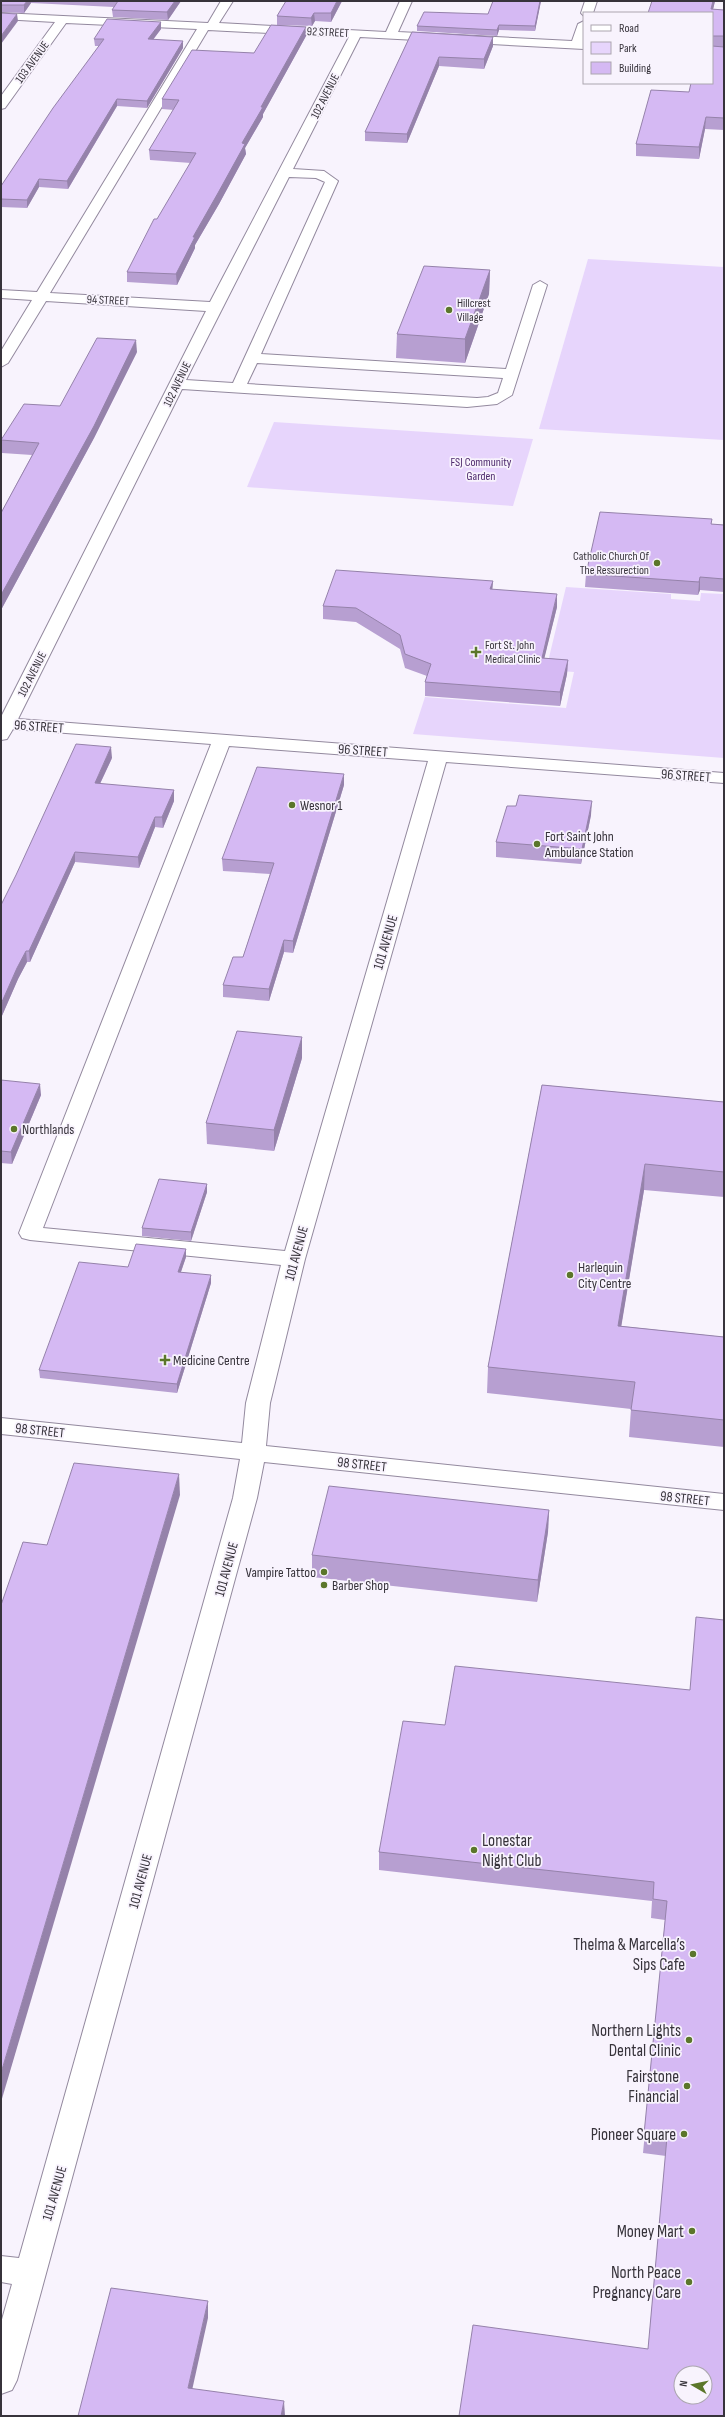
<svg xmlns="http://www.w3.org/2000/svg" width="725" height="2417" font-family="'Sofia Sans Condensed',sans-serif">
  <rect width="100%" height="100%" fill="#f8f3fd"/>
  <g fill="#e7d5fc">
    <path d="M 588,259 L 724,267 L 724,440 L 539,429 Z"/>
    <path d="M 274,422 L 533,439 L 513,506 L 247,487 Z"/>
    <path d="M 566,587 L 671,594 L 671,599 L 700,601 L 701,593 L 724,594 L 724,758 L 413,734 L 425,697 L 566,708 L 574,672 L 546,670 Z"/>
  </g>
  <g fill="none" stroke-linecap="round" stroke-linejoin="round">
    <g stroke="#93899e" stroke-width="2">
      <g id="minor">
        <path d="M 221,1 L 233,1 L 219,23 L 386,32 L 400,1 L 412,1 L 398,32 L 572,41 L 578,24 L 584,21 L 584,49 L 360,37 L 293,169 L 324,171 L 338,181 L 261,354 L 506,369 L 533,285 L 540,281 L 547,285 L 512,395 L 497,404 L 467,407 L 182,389 L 18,719 L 724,773 L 724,783 L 446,762 L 305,1259 L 270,1403 L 266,1446 L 724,1494 L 724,1510 L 264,1462 L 257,1498 L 17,2380 L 12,2390 L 1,2394 L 1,2323 L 12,2284 L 1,2282 L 1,2256 L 19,2258 L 233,1498 L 240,1459 L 1,1434 L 1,1418 L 242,1443 L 246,1403 L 281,1265 L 30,1240 L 22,1238 L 19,1233 L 211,744 L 13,729 L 7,739 L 1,740 L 1,717 L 206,311 L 46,301 L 8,363 L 1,367 L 1,351 L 32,300 L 1,298 L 1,290 L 37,292 L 197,29 L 66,23 L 5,108 L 1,109 L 1,96 L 55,22 L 1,19 L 1,13 L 208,23 ZM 208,30 L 349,37 L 210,302 L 50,293 ZM 289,177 L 316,178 L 325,182 L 233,383 L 186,380 ZM 257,363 L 503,378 L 498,393 L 488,397 L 477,398 L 247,384 ZM 229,746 L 428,761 L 285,1251 L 43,1228 Z"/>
        <path d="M 585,1 L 597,1 L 593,13 L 584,13 L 584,16 L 581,13 Z"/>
      </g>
    </g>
    <use href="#minor" fill="#fff" fill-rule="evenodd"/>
  </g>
  <g fill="#b79fd1">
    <path d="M 1,1 L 181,1 L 168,20 L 113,17 L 112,10 L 114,7 L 31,3 L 24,13 L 1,12 Z"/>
    <path d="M 342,1 L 331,22 L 315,21 L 312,26 L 277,25 L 277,16 Z"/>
    <path d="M 493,1 L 541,1 L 535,31 L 499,30 L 497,36 L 417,31 L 417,26 L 488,14 Z"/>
    <path d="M 652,1 L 715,1 L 713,9 L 724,10 L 724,130 L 705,129 L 699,159 L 636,156 L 636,144 L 689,92 L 712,83 L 712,13 Z"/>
    <path d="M 161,22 L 161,29 L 153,40 L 183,48 L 147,108 L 117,106 L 68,189 L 39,187 L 27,208 L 1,207 L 1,186 L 99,46 L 95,46 L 94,39 Z"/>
    <path d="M 306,27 L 306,36 L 263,114 L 263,117 L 245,148 L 246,154 L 219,204 L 195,245 L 195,248 L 177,285 L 127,282 L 127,272 L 191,163 L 150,160 L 149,150 L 174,110 L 162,109 L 162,99 Z"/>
    <path d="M 412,32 L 493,37 L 493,46 L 484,69 L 439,66 L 407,143 L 365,141 L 365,132 Z"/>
    <path d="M 490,270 L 489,294 L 465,363 L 396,358 L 397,334 Z"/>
    <path d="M 137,352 L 94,438 L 1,610 L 1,513 L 32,455 L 2,453 L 1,440 L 60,406 Z"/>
    <path d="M 712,519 L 711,524 L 724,525 L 724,592 L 700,590 L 698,595 L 585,587 L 586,574 Z"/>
    <path d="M 493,581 L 492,589 L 557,607 L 544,658 L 568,660 L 567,674 L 560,706 L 425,696 L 425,682 L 427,676 L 405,668 L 400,649 L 356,622 L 323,619 L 323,606 Z"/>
    <path d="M 112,758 L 100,784 L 174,790 L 174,801 L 163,828 L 155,827 L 139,868 L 75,862 L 30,962 L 27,962 L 18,979 L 1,1018 L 1,905 Z"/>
    <path d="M 344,785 L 293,953 L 284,952 L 269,1001 L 223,997 L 223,985 L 243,957 L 270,874 L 223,871 L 222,859 Z"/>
    <path d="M 591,815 L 581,864 L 496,857 L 496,842 Z"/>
    <path d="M 302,1058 L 274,1151 L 207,1144 L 206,1123 Z"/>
    <path d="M 1,1080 L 41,1095 L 12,1164 L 1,1163 Z"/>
    <path d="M 542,1085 L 724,1102 L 724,1197 L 644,1190 L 621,1326 L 724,1337 L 724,1447 L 629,1437 L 631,1409 L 487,1393 L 488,1367 Z"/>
    <path d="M 207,1184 L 207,1192 L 191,1241 L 142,1236 L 142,1228 Z"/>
    <path d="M 186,1249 L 186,1257 L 181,1272 L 211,1283 L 177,1393 L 40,1378 L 39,1370 L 128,1267 Z"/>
    <path d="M 549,1510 L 548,1532 L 537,1602 L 312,1577 L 312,1555 Z"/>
    <path d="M 724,1620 L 648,2349 L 666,2156 L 643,2153 L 665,1920 L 651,1918 L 652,1901 L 379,1870 L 379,1852 L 445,1725 L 690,1690 Z"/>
  </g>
  <g fill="#9582aa">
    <path d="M 27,1 L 31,1 L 31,3 L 24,13 L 24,5 Z"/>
    <path d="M 175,1 L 181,1 L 168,20 L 167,12 Z"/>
    <path d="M 337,1 L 342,1 L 331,22 L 331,13 Z"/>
    <path d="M 540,1 L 541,1 L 535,31 L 535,26 Z"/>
    <path d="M 713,1 L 715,1 L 712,14 L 711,9 Z"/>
    <path d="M 314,13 L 315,21 L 312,26 L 311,18 Z"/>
    <path d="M 17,14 L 18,21 L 1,44 L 1,36 Z"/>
    <path d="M 161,22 L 161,29 L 148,46 L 148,39 Z"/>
    <path d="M 499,25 L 499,30 L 497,36 L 497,30 Z"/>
    <path d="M 306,27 L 306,36 L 263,114 L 263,117 L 245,148 L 246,154 L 219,204 L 195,245 L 195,248 L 177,285 L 176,274 L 193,237 L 261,107 Z"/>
    <path d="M 493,37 L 493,46 L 484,69 L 484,59 Z"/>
    <path d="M 183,41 L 183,48 L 147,108 L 147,101 Z"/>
    <path d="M 439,57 L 439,66 L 407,143 L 407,134 Z"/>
    <path d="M 117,99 L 117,106 L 68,189 L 67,181 Z"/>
    <path d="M 706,117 L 705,129 L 699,159 L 699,147 Z"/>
    <path d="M 39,179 L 39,187 L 27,208 L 27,200 Z"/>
    <path d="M 490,270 L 489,294 L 465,363 L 465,339 Z"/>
    <path d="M 136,340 L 137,352 L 94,438 L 1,610 L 1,595 Z"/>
    <path d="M 700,577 L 700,590 L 698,595 L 699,582 Z"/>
    <path d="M 493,581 L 492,594 L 490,589 Z"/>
    <path d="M 557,594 L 557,607 L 541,672 L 542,658 Z"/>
    <path d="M 568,660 L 567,674 L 560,706 L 560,692 Z"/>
    <path d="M 111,747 L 112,758 L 95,794 L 95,783 Z"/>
    <path d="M 344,774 L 344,785 L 293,953 L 293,941 Z"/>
    <path d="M 174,790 L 174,801 L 163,828 L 162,817 Z"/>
    <path d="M 592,801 L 591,815 L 581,864 L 582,849 Z"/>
    <path d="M 155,817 L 155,827 L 139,868 L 138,857 Z"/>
    <path d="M 75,852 L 75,862 L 30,962 L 29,951 Z"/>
    <path d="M 284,940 L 284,952 L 269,1001 L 269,989 Z"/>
    <path d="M 26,951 L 27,962 L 18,979 L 1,1018 L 1,1004 L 17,968 Z"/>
    <path d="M 302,1037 L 302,1058 L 274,1151 L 274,1130 Z"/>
    <path d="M 40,1084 L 41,1095 L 12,1164 L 11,1152 Z"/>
    <path d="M 645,1164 L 644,1190 L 617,1352 L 618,1326 Z"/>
    <path d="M 207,1184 L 207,1192 L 191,1241 L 191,1232 Z"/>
    <path d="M 186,1249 L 186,1257 L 178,1280 L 178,1272 Z"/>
    <path d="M 211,1275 L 211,1283 L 177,1393 L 177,1384 Z"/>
    <path d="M 179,1474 L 180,1495 L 1,2102 L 1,2073 Z"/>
    <path d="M 549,1510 L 548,1532 L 537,1602 L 538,1580 Z"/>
    <path d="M 208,2301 L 208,2318 L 189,2404 L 188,2388 Z"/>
    <path d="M 284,2401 L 285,2416 L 281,2416 Z"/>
  </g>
  <g fill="#d5b9f3" stroke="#9582aa" fill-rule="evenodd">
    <path d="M 1,1 L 27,1 L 24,5 L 1,5 Z"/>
    <path d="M 118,1 L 175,1 L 167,12 L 112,10 Z"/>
    <path d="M 286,1 L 337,1 L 331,13 L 314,13 L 311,18 L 277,16 Z"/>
    <path d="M 493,1 L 540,1 L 535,26 L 499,25 L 497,30 L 417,26 L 424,12 L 488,14 Z"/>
    <path d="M 652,1 L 713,1 L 711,9 L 724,10 L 724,36 L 712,36 L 712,13 L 648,13 Z"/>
    <path d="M 1,13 L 17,14 L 1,36 Z"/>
    <path d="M 107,19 L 161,22 L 148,39 L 183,41 L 147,101 L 117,99 L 67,181 L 39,179 L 27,200 L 1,199 L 1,186 L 53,108 L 104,39 L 94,39 Z"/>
    <path d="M 271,25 L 306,27 L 261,107 L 263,107 L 242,143 L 245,144 L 218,193 L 193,237 L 195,237 L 176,274 L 127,272 L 154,219 L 157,219 L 196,153 L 149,150 L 179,100 L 162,99 L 192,50 L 254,53 Z"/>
    <path d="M 412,32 L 493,37 L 484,59 L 439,57 L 407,134 L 365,132 Z"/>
    <path d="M 712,46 L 724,47 L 724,118 L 706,117 L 699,147 L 636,144 L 651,90 L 689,92 L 691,83 L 712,83 Z"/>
    <path d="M 424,266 L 490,270 L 465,339 L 397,334 Z"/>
    <path d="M 97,338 L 136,340 L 94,426 L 1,595 L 1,513 L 39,443 L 1,440 L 24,404 L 60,406 Z"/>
    <path d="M 600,512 L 712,519 L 711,524 L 724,525 L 724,579 L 700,577 L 699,582 L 586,574 Z"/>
    <path d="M 336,570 L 493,581 L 490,589 L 557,594 L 542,658 L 568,660 L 560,692 L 425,682 L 431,664 L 405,654 L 400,635 L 356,608 L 323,606 Z"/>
    <path d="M 76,744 L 111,747 L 95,783 L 174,790 L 162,817 L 155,817 L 138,857 L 75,852 L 29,951 L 26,951 L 17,968 L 1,1004 L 1,905 L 16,875 Z"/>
    <path d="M 257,767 L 344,774 L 293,941 L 284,940 L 269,989 L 223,985 L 233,957 L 243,957 L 274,863 L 222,859 Z"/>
    <path d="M 519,795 L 592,801 L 582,849 L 496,842 L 507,806 L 516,806 Z"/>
    <path d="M 237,1031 L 302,1037 L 274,1130 L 206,1123 Z"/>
    <path d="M 1,1080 L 40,1084 L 11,1152 L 1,1151 Z"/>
    <path d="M 542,1085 L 724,1102 L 724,1172 L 645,1164 L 618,1326 L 724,1337 L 724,1420 L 631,1410 L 635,1382 L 488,1367 Z"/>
    <path d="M 159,1179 L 207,1184 L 191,1232 L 142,1228 Z"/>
    <path d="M 136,1244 L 186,1249 L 178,1272 L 211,1275 L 177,1384 L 39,1370 L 79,1262 L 128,1267 Z"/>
    <path d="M 74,1463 L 179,1474 L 1,2073 L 1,1605 L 23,1542 L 47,1545 Z"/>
    <path d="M 329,1486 L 549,1510 L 538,1580 L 312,1555 Z"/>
    <path d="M 696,1617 L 724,1620 L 724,2416 L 459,2416 L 473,2325 L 648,2349 L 667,2137 L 644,2134 L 667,1901 L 653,1899 L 654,1882 L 379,1852 L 403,1721 L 445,1725 L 455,1666 L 690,1690 ZM 681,2373 L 705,2373 L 705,2397 L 681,2397 Z"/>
    <path d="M 111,2288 L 208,2301 L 188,2388 L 284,2401 L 281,2416 L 78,2416 Z"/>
  </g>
  <g fill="#5b762a" stroke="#f8f3fd" stroke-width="1.5">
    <circle cx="449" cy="310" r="4"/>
    <circle cx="657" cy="563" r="4"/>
    <path d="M474 646h4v4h4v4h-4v4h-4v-4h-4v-4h4z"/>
    <circle cx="292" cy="805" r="4"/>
    <circle cx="537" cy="844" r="4"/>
    <circle cx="14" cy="1129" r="4"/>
    <circle cx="570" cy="1275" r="4"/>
    <path d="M163 1354h4v4h4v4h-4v4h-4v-4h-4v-4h4z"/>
    <circle cx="324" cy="1572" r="4"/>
    <circle cx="324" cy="1585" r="4"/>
    <circle cx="474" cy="1850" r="4"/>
    <circle cx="693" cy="1954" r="4"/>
    <circle cx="689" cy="2040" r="4"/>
    <circle cx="687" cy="2086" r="4"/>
    <circle cx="684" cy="2134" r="4"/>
    <circle cx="692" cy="2231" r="4"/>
    <circle cx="689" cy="2282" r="4"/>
  </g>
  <g text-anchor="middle" stroke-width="3.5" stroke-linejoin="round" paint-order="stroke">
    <g font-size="12" fill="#37333b" stroke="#f8f3fd">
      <text transform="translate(328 32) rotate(3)" y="4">92 STREET</text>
      <text transform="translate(32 62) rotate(-54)" y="4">103 AVENUE</text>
      <text transform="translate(325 96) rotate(-63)" y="4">102 AVENUE</text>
      <text transform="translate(108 300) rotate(3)" y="4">94 STREET</text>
      <text transform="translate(177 384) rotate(-64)" y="4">102 AVENUE</text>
      <text transform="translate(32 674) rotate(-63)" y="4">102 AVENUE</text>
    </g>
    <g font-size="12" fill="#37333b" stroke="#f8f3fd" text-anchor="start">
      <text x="457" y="307">Hillcrest<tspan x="457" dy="14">Village</tspan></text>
      <text x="649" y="560" text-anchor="end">Catholic Church Of<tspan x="649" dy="14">The Ressurection</tspan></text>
      <text x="485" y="649">Fort St. John<tspan x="485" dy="14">Medical Clinic</tspan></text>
    </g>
    <g font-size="12" fill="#4e2a6d" stroke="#f8f3fd">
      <text x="481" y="466">FSJ Community<tspan x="481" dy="14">Garden</tspan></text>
    </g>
    <g font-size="14" fill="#37333b" stroke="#f8f3fd">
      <text transform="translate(39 726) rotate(4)" y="5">96 STREET</text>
      <text transform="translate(363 750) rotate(4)" y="5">96 STREET</text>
      <text transform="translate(686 775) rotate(4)" y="5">96 STREET</text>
      <text transform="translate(385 942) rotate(-74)" y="5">101 AVENUE</text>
      <text transform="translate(296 1253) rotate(-75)" y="5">101 AVENUE</text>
      <text transform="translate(40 1430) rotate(6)" y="5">98 STREET</text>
      <text transform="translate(362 1464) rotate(6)" y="5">98 STREET</text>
      <text transform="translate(685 1498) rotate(6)" y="5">98 STREET</text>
      <text transform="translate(226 1569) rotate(-75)" y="5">101 AVENUE</text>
      <text transform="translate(140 1881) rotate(-75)" y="5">101 AVENUE</text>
      <text transform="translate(54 2193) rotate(-74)" y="5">101 AVENUE</text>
    </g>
    <g font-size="14" fill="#37333b" stroke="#f8f3fd" text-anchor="start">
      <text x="300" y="810">Wesnor 1</text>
      <text x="545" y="841">Fort Saint John<tspan x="545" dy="16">Ambulance Station</tspan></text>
      <text x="22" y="1134">Northlands</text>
      <text x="578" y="1272">Harlequin<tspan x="578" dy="16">City Centre</tspan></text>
      <text x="173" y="1365">Medicine Centre</text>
      <text x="316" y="1577" text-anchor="end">Vampire Tattoo</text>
      <text x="332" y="1590">Barber Shop</text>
    </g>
    <g font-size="17" fill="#37333b" stroke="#f8f3fd" text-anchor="end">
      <text x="482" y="1846" text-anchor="start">Lonestar<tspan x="482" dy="20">Night Club</tspan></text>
      <text x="685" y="1950">Thelma &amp; Marcella’s<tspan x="685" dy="20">Sips Cafe</tspan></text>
      <text x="681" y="2036">Northern Lights<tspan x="681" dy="20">Dental Clinic</tspan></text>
      <text x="679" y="2082">Fairstone<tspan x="679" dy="20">Financial</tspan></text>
      <text x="676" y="2140">Pioneer Square</text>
      <text x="684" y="2237">Money Mart</text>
      <text x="681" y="2278">North Peace<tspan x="681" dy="20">Pregnancy Care</tspan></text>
    </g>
  </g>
  <rect width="725" height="2417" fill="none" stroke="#37333b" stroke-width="4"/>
  <rect x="583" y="12" width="130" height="72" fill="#f8f3fd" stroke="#aba6af"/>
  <rect x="591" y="25" width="20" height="6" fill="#ffffff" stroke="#aba6af"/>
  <text x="619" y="32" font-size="12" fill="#37333b">Road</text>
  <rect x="591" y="42" width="20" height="12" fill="#e7d5fc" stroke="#aba6af"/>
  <text x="619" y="52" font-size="12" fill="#37333b">Park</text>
  <rect x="591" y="62" width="20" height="12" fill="#d5b9f3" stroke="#aba6af"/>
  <text x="619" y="72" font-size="12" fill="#37333b">Building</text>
  <g transform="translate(693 2385) rotate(279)"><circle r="19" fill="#f8f3fd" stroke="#aba6af"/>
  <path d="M0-3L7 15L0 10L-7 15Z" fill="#5b762a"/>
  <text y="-6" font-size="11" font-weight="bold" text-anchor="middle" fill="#37333b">N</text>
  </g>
</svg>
